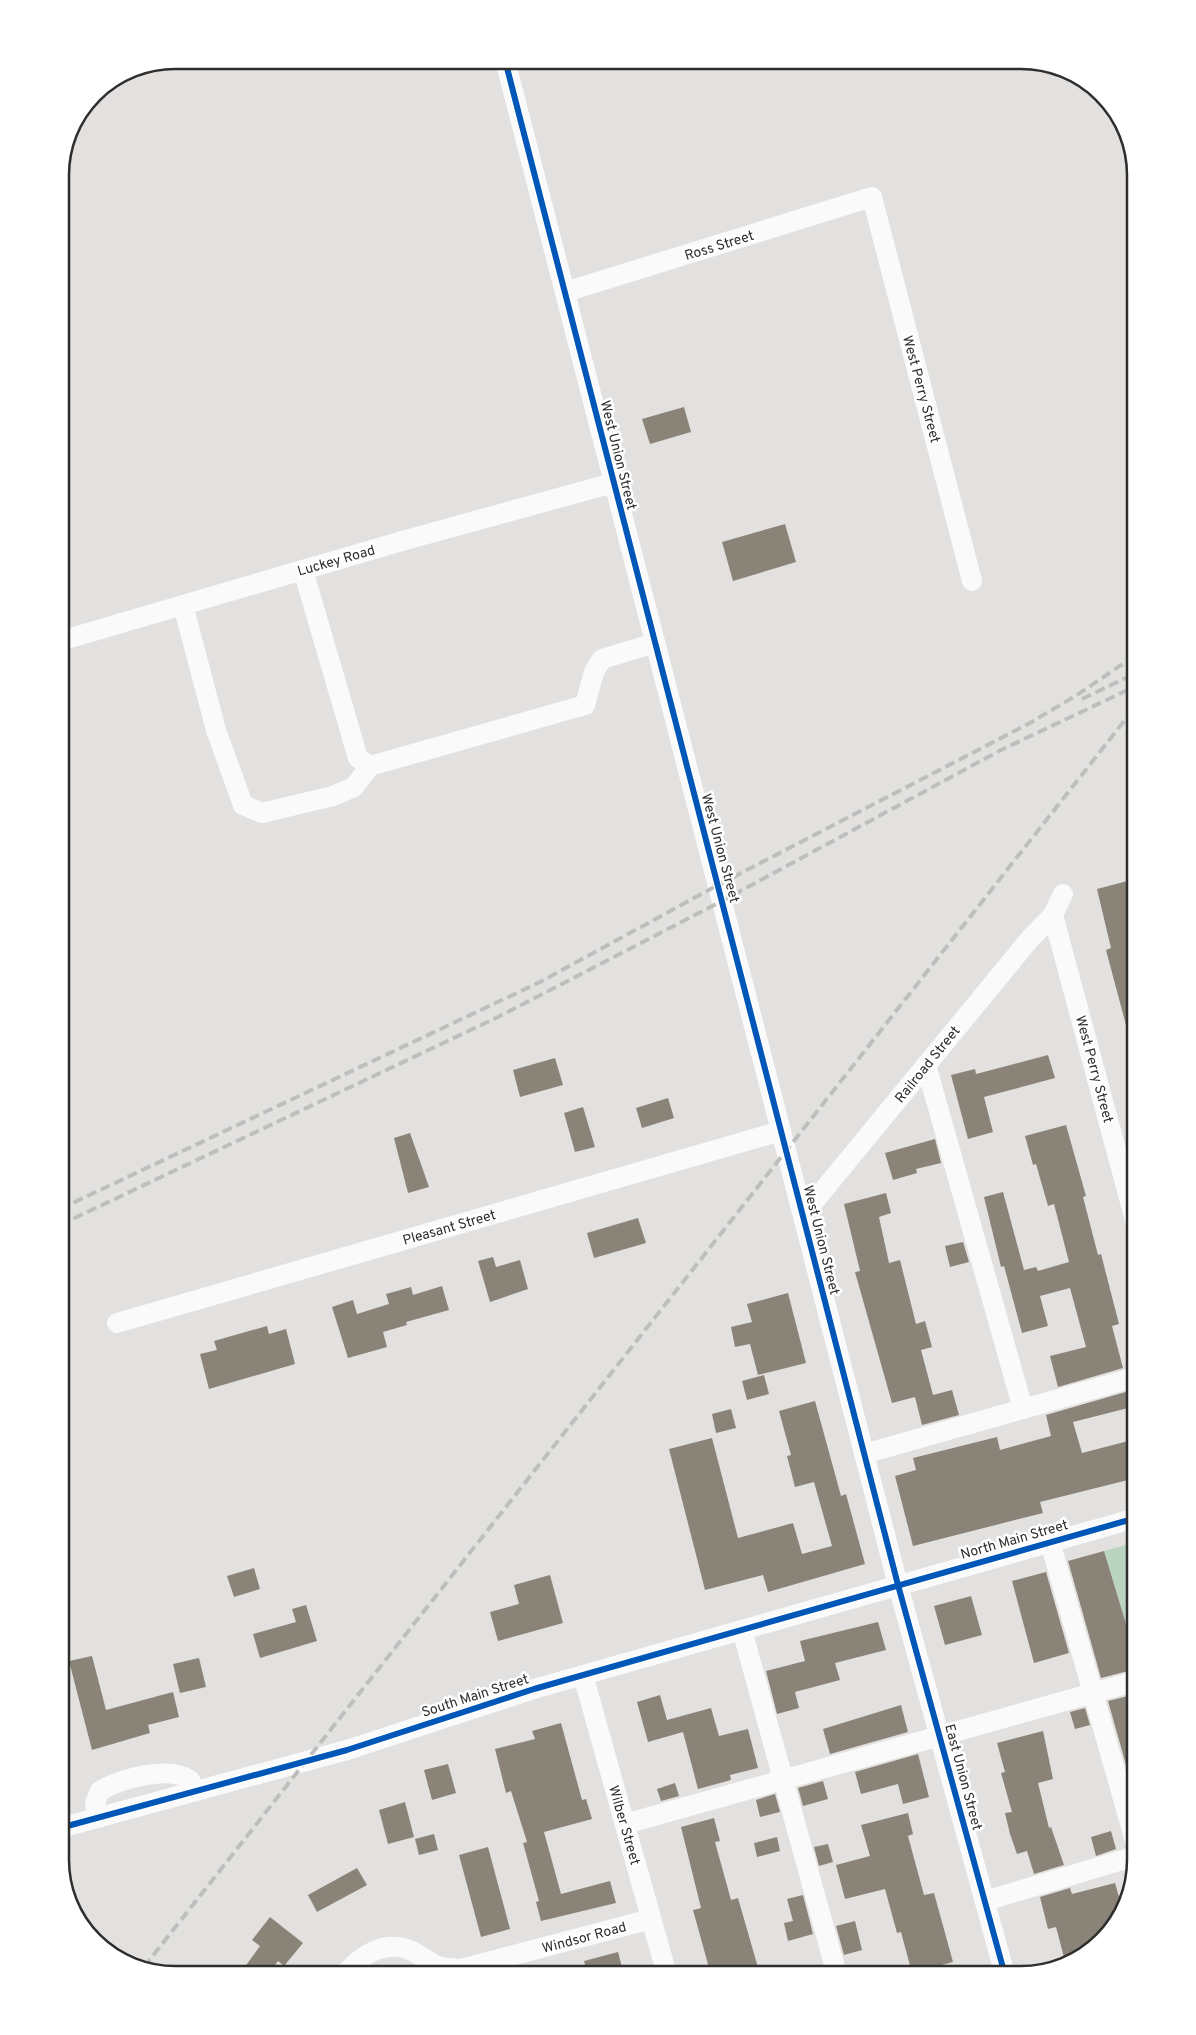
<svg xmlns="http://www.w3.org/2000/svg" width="1196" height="2035" font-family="Overpass,sans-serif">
  <rect width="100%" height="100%" fill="#e3e1df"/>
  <path fill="#bbd4c2" d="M 1136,1542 L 1136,1651 L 1134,1651 L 1104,1551 Z"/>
  <g fill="#8a8378">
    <path d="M 684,407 L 691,432 L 650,444 L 642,419 Z"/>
    <path d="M 785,524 L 796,562 L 733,581 L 722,542 Z"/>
    <path d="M 1131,880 L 1136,899 L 1136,1043 L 1131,1044 L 1106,950 L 1111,948 L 1097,889 Z"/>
    <path d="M 1048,1055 L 1055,1078 L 984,1097 L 993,1132 L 968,1139 L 951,1075 L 975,1069 L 976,1074 Z"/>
    <path d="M 555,1058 L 563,1085 L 520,1097 L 513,1070 Z"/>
    <path d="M 668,1098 L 674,1118 L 642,1128 L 636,1108 Z"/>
    <path d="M 583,1107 L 595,1147 L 575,1152 L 564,1113 Z"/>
    <path d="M 1066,1125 L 1086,1196 L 1083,1197 L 1098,1255 L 1101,1254 L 1119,1324 L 1112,1326 L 1123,1368 L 1058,1387 L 1050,1356 L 1086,1347 L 1070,1288 L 1040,1296 L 1048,1326 L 1022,1333 L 1004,1266 L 1001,1267 L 984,1197 L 1003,1192 L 1024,1270 L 1036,1267 L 1038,1271 L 1069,1262 L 1054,1204 L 1048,1206 L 1036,1164 L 1033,1165 L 1025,1136 Z"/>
    <path d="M 410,1133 L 429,1187 L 408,1193 L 394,1138 Z"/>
    <path d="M 935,1139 L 941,1163 L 916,1169 L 917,1173 L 893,1180 L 885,1153 Z"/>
    <path d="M 886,1193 L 891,1213 L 879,1217 L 889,1263 L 900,1260 L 916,1324 L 925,1321 L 932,1347 L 921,1350 L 933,1395 L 952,1390 L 959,1415 L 922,1425 L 915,1397 L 892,1403 L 855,1272 L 860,1271 L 844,1204 Z"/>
    <path d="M 638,1218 L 646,1243 L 594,1258 L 587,1233 Z"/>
    <path d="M 963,1242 L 969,1262 L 950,1267 L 945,1246 Z"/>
    <path d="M 493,1257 L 496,1267 L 520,1260 L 528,1289 L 490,1302 L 478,1261 Z"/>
    <path d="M 442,1286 L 449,1310 L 406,1322 L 407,1325 L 383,1332 L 387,1347 L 348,1358 L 332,1307 L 353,1300 L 357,1314 L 389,1304 L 386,1294 L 411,1287 L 413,1295 Z"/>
    <path d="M 788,1293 L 806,1363 L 758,1375 L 750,1344 L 735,1347 L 731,1327 L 752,1322 L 747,1304 Z"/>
    <path d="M 267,1326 L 269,1334 L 286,1329 L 295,1364 L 209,1389 L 200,1354 L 217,1350 L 214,1341 Z"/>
    <path d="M 764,1375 L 769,1394 L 747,1400 L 742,1381 Z"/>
    <path d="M 1136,1389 L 1136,1406 L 1073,1422 L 1082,1453 L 1136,1439 L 1136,1478 L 1040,1502 L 1043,1513 L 913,1546 L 895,1476 L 916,1470 L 913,1458 L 997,1437 L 1000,1450 L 1051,1436 L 1046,1415 Z"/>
    <path d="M 815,1401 L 841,1496 L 846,1494 L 865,1564 L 768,1592 L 763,1575 L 705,1590 L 669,1449 L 712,1438 L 738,1538 L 793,1523 L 802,1554 L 832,1546 L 814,1482 L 795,1487 L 787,1456 L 791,1455 L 779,1411 Z"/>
    <path d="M 731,1409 L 736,1428 L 716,1433 L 712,1414 Z"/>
    <path d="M 1104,1551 L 1136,1657 L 1136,1669 L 1101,1678 L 1068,1561 Z"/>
    <path d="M 254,1568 L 260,1589 L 234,1597 L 227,1576 Z"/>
    <path d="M 1046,1572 L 1069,1653 L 1034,1663 L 1012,1581 Z"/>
    <path d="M 550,1575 L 563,1623 L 498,1641 L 490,1612 L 519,1604 L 514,1585 Z"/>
    <path d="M 971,1596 L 982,1635 L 945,1645 L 934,1606 Z"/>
    <path d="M 306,1605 L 317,1641 L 260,1658 L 253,1634 L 296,1622 L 292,1609 Z"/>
    <path d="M 878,1622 L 886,1650 L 835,1663 L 840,1680 L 795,1692 L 799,1708 L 777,1714 L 766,1671 L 805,1661 L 800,1641 Z"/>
    <path d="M 92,1656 L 106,1710 L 173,1692 L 179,1717 L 148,1725 L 150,1733 L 92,1750 L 69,1661 Z"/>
    <path d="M 199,1658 L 206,1687 L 180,1693 L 173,1664 Z"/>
    <path d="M 660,1695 L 667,1720 L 711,1708 L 719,1736 L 748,1729 L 758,1768 L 730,1775 L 731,1780 L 698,1789 L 683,1732 L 648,1742 L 637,1702 Z"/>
    <path d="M 1128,1696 L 1136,1725 L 1136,1785 L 1132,1786 L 1108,1701 Z"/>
    <path d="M 901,1705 L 908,1732 L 830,1754 L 823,1729 Z"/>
    <path d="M 1085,1708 L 1090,1725 L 1075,1729 L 1070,1712 Z"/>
    <path d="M 561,1723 L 582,1800 L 586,1799 L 592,1819 L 544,1832 L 561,1894 L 610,1881 L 616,1903 L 541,1921 L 536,1902 L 539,1901 L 523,1843 L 527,1842 L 511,1791 L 506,1793 L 495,1749 L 535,1739 L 532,1731 Z"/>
    <path d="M 1043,1731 L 1053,1779 L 1038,1783 L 1049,1828 L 1051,1827 L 1064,1865 L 1034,1874 L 1027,1851 L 1017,1854 L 1010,1834 L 1005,1813 L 1012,1812 L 1001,1773 L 1005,1772 L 997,1743 Z"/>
    <path d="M 918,1754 L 929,1797 L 903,1804 L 898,1784 L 861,1794 L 855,1772 Z"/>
    <path d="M 448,1764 L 456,1793 L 432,1800 L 424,1770 Z"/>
    <path d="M 823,1781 L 828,1799 L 803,1806 L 798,1788 Z"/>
    <path d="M 675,1783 L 679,1796 L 661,1801 L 657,1789 Z"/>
    <path d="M 775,1794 L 780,1812 L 760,1817 L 756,1800 Z"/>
    <path d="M 405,1802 L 414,1837 L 388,1844 L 379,1810 Z"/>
    <path d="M 908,1813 L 913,1834 L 908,1836 L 924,1895 L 934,1893 L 953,1962 L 912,1973 L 901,1932 L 897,1933 L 885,1889 L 845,1899 L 836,1865 L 870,1856 L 861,1825 Z"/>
    <path d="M 714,1818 L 720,1841 L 715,1842 L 731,1900 L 738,1898 L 759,1971 L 744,1975 L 711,1975 L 693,1910 L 701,1908 L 681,1827 Z"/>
    <path d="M 1111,1831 L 1116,1849 L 1096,1856 L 1091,1837 Z"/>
    <path d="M 434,1834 L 438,1850 L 419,1855 L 415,1839 Z"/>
    <path d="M 777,1837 L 780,1851 L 757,1857 L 754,1843 Z"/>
    <path d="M 828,1844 L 833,1862 L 819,1866 L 814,1847 Z"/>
    <path d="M 488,1847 L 510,1929 L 481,1937 L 459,1855 Z"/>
    <path d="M 357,1868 L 367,1885 L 317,1912 L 308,1895 Z"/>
    <path d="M 1115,1883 L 1122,1907 L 1117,1924 L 1072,1963 L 1066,1965 L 1056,1927 L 1048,1929 L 1040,1897 L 1070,1888 L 1072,1894 Z"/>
    <path d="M 803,1895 L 813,1934 L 788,1941 L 784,1923 L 793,1921 L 787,1899 Z"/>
    <path d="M 270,1917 L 303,1943 L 284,1966 L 278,1961 L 268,1975 L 239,1975 L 260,1946 L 252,1940 Z"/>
    <path d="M 855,1921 L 862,1950 L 844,1955 L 836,1926 Z"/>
    <path d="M 618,1952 L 624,1975 L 588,1975 L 584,1961 Z"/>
  </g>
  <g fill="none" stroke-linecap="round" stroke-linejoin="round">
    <path stroke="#c0c0bf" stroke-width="3" stroke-dasharray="2.5 4" stroke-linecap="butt" d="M 1136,1608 L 1130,1603 L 1131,1597 L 1136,1588"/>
    <g stroke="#fbfafa" stroke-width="20">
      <path d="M 505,60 L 898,1585 L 1005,1975"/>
      <path d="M 565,292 L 872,197 L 972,581"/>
      <path d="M 303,570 L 358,758 L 370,766 L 585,705 L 594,672 L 602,659 L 655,643"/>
      <path d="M 183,605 L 216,730 L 243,805 L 262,813 L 333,796 L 354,787 L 370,766"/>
      <path d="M 60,641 L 402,541 L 613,483"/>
      <path d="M 1053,915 L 1136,1224"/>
      <path d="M 926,1065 L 1023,1409"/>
      <path d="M 803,1215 L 1029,940 L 1053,915 L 1063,894"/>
      <path d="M 117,1323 L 781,1131"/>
      <path d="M 864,1454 L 1136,1377"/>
      <path d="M 1050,1542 L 1136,1844"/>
      <path d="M 742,1630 L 837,1975"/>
      <path d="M 583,1675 L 667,1975"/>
      <path d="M 98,1818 L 95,1803 L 100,1791 C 119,1779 170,1765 190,1780 L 194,1792"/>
      <path d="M 625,1824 L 1136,1681"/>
      <path d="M 60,1828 L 347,1750 L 534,1689 L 1136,1518"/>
      <path d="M 985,1901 L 1136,1856"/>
      <path d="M 344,1975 C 362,1954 386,1938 414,1952 C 423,1957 432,1965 442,1967 C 448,1969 455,1968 461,1969 L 651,1919"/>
    </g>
    <g stroke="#bebebd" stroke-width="4" stroke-dasharray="10 5" stroke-linecap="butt">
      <path d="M 1082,699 L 1136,673"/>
      <path d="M 60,1209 L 540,982 L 718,885 L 1028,724 L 1077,695 L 1136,655"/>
      <path d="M 60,1225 L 498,1017 L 722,901 L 1001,750 L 1136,686"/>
      <path d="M 144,1967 L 1136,706"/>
    </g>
    <g stroke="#fff" stroke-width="9">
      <g id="cycleway">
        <path d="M 505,60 L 898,1585 L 1005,1975"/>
        <path d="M 60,1828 L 347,1750 L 534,1689 L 1136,1518"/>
      </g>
    </g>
    <use href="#cycleway" stroke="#0057b8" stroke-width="6"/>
  </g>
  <g text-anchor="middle" stroke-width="5" stroke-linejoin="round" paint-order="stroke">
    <g font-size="14" fill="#2f2e2d" stroke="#fff">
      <text transform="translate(719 245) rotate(-17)" y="5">Ross Street</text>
      <text transform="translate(922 389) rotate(75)" y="5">West Perry Street</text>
      <text transform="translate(619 455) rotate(76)" y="5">West Union Street</text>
      <text transform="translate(336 560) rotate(-16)" y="5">Luckey Road</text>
      <text transform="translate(721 848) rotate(75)" y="5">West Union Street</text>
      <text transform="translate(927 1064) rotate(-51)" y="5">Railroad Street</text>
      <text transform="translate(1095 1069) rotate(75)" y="5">West Perry Street</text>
      <text transform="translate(449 1227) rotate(-16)" y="5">Pleasant Street</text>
      <text transform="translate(822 1240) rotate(76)" y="5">West Union Street</text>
      <text transform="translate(1014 1539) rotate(-16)" y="5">North Main Street</text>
      <text transform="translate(475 1695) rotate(-18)" y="5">South Main Street</text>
      <text transform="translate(964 1777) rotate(75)" y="5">East Union Street</text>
      <text transform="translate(625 1825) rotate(74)" y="5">Wilber Street</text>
      <text transform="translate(584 1937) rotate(-15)" y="5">Windsor Road</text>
    </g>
  </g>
  <path d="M0 0H1196V2035H0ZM175 69H1021A106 106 0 0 1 1127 175V1860A106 106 0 0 1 1021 1966H175A106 106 0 0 1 69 1860V175A106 106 0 0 1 175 69Z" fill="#fff" fill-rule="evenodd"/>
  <path fill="none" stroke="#2f2e2d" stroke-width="2.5" d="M175 69H1021A106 106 0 0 1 1127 175V1860A106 106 0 0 1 1021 1966H175A106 106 0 0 1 69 1860V175A106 106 0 0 1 175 69Z"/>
</svg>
